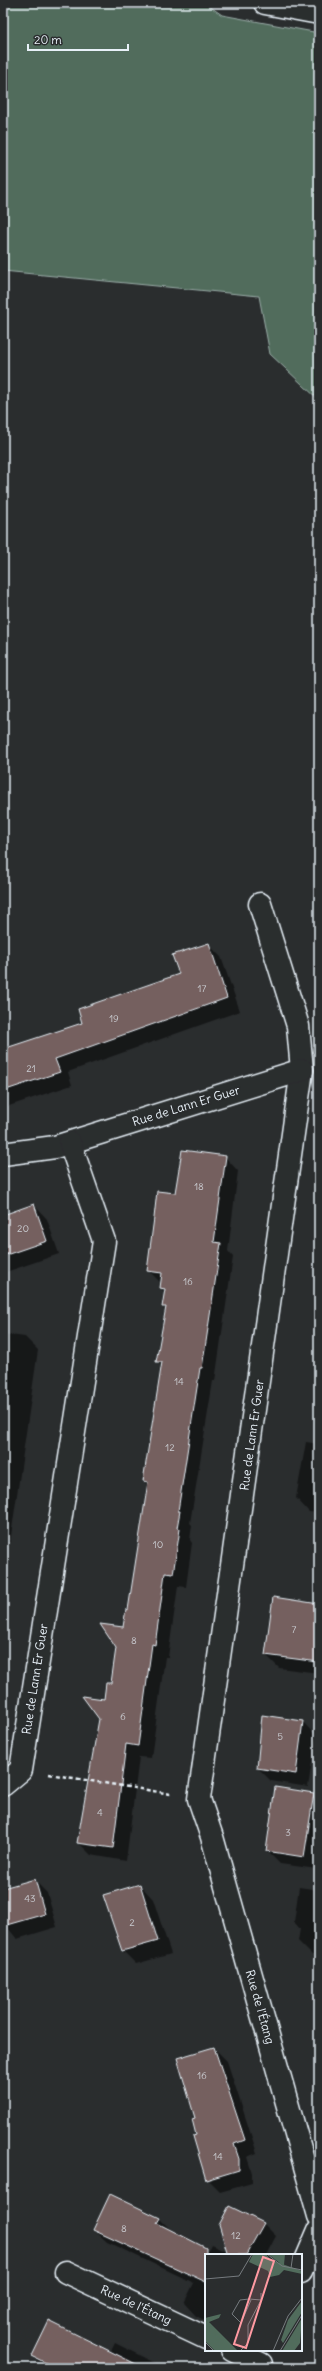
<svg xmlns="http://www.w3.org/2000/svg" width="322" height="2371" font-family="Delius,sans-serif">
  <rect width="100%" height="100%" fill="#2a2d2e"/>
  <filter id="ink" filterUnits="userSpaceOnUse"><feTurbulence type="fractalNoise" baseFrequency=".025" numOctaves="2"/><feDisplacementMap in="SourceGraphic" scale="8" xChannelSelector="R" yChannelSelector="G"/><feConvolveMatrix kernelMatrix="1 2 1 2 8 2 1 2 1" color-interpolation-filters="sRGB"/></filter>
  <g filter="url(#ink)">
    <path fill="#516c5c" stroke="#9caeaa" d="M 3,3 L 205,3 L 222,15 L 319,33 L 319,400 L 270,354 L 259,296 L 3,271 Z"/>
    <g fill="#0007">
      <path d="M 208,944 L 221,957 L 240,1011 L 68,1072 L 72,1085 L 3,1108 L 3,1050 L 84,1023 L 180,975 Z"/>
      <path d="M 225,1157 L 238,1171 L 228,1251 L 233,1257 L 215,1381 L 213,1381 L 190,1523 L 192,1525 L 190,1540 L 192,1543 L 186,1587 L 178,1586 L 168,1657 L 165,1657 L 151,1758 L 139,1757 L 126,1861 L 91,1855 L 78,1842 L 105,1700 L 112,1684 L 129,1611 L 148,1485 L 144,1481 L 162,1366 L 157,1361 L 166,1310 L 163,1306 L 165,1292 L 161,1288 L 162,1284 L 148,1270 L 176,1194 Z"/>
      <path d="M 34,1205 L 47,1219 L 59,1254 L 3,1273 L 3,1216 Z"/>
      <path d="M 3,1334 L 25,1337 L 38,1350 L 10,1543 L 7,1542 L 3,1561 Z"/>
      <path d="M 306,1442 L 319,1444 L 319,1513 L 309,1512 L 296,1498 Z"/>
      <path d="M 319,1605 L 319,1673 L 279,1668 L 266,1655 Z"/>
      <path d="M 263,1717 L 303,1722 L 316,1736 L 308,1787 L 271,1781 L 258,1768 Z"/>
      <path d="M 313,1793 L 319,1799 L 317,1869 L 280,1864 L 267,1851 Z"/>
      <path d="M 34,1880 L 47,1893 L 57,1927 L 17,1939 L 3,1922 L 3,1889 Z"/>
      <path d="M 140,1885 L 153,1899 L 171,1954 L 136,1964 L 123,1951 Z"/>
      <path d="M 299,1887 L 319,1890 L 319,1956 L 312,1955 L 298,1941 L 300,1929 L 294,1922 Z"/>
      <path d="M 214,2048 L 227,2061 L 257,2153 L 247,2157 L 252,2173 L 252,2183 L 220,2192 L 207,2179 L 196,2119 Z"/>
      <path d="M 229,2207 L 264,2224 L 276,2236 L 266,2255 L 206,2255 L 206,2321 L 196,2316 L 184,2303 L 194,2283 L 107,2242 L 94,2230 L 159,2218 L 172,2231 L 208,2250 L 211,2244 L 229,2252 Z"/>
      <path d="M 115,2343 L 165,2368 L 45,2368 L 33,2356 L 110,2353 Z"/>
    </g>
    <g fill="#74605f" stroke="#e8f1f8">
      <path d="M 209,943 L 227,998 L 55,1059 L 60,1072 L 3,1091 L 3,1049 L 82,1023 L 78,1009 L 179,974 L 172,955 Z"/>
      <path d="M 182,1150 L 226,1156 L 214,1242 L 221,1243 L 202,1368 L 200,1368 L 178,1511 L 180,1511 L 177,1528 L 180,1529 L 173,1574 L 165,1573 L 155,1645 L 152,1644 L 138,1746 L 126,1744 L 113,1848 L 77,1843 L 99,1719 L 82,1696 L 104,1699 L 106,1683 L 111,1683 L 116,1648 L 100,1624 L 123,1627 L 126,1609 L 128,1610 L 148,1482 L 143,1481 L 162,1362 L 156,1362 L 166,1307 L 162,1307 L 165,1289 L 160,1288 L 162,1273 L 147,1271 L 154,1218 L 157,1191 L 175,1193 Z"/>
      <path d="M 34,1204 L 47,1241 L 3,1256 L 3,1215 Z"/>
      <path d="M 273,1597 L 319,1604 L 319,1662 L 265,1655 Z"/>
      <path d="M 262,1715 L 303,1721 L 296,1774 L 257,1768 Z"/>
      <path d="M 275,1787 L 314,1793 L 304,1857 L 266,1851 Z"/>
      <path d="M 35,1879 L 45,1914 L 3,1926 L 3,1888 Z"/>
      <path d="M 140,1884 L 158,1941 L 122,1951 L 103,1895 Z"/>
      <path d="M 214,2047 L 245,2140 L 234,2144 L 239,2159 L 239,2170 L 206,2180 L 193,2136 L 196,2135 L 192,2119 L 195,2118 L 177,2058 Z"/>
      <path d="M 110,2194 L 160,2218 L 157,2223 L 206,2248 L 206,2282 L 93,2230 Z"/>
      <path d="M 229,2206 L 264,2223 L 246,2255 L 228,2255 L 219,2225 Z"/>
      <path d="M 49,2321 L 144,2368 L 56,2368 L 32,2356 Z"/>
    </g>
    <g fill="none" stroke-linecap="round" stroke-linejoin="round">
      <g stroke="#e8f1f8" stroke-width="25">
        <g id="minor">
          <path d="M 265,3 L 319,13"/>
          <path d="M 260,904 L 298,1026 L 302,1070 L 199,1799 L 212,1837 L 319,2216"/>
          <path d="M 3,1154 L 55,1147 L 302,1070"/>
          <path d="M 3,1785 L 21,1770 L 104,1241 L 70,1143"/>
          <path d="M 66,2272 L 206,2338"/>
          <path d="M 301,2272 L 319,2230"/>
          <path d="M 232,2350 L 261,2364"/>
        </g>
      </g>
      <path stroke="#e8f1f8" stroke-width="2.5" stroke-dasharray="4 3" stroke-linecap="butt" d="M 49,1774 L 171,1794"/>
      <use href="#minor" stroke="#2a2d2e" stroke-width="22"/>
    </g>
  </g>
  <g text-anchor="middle" stroke-width="4" stroke-linejoin="round" paint-order="stroke">
    <g font-size="10" fill="#cbcdd2">
      <text x="202" y="992">17</text>
      <text x="114" y="1022">19</text>
      <text x="31" y="1072">21</text>
      <text x="199" y="1190">18</text>
      <text x="23" y="1232">20</text>
      <text x="188" y="1285">16</text>
      <text x="179" y="1385">14</text>
      <text x="170" y="1451">12</text>
      <text x="158" y="1548">10</text>
      <text x="294" y="1633">7</text>
      <text x="134" y="1644">8</text>
      <text x="123" y="1720">6</text>
      <text x="280" y="1740">5</text>
      <text x="100" y="1816">4</text>
      <text x="288" y="1836">3</text>
      <text x="30" y="1902">43</text>
      <text x="132" y="1926">2</text>
      <text x="202" y="2079">16</text>
      <text x="218" y="2160">14</text>
      <text x="124" y="2232">8</text>
      <text x="236" y="2239">12</text>
    </g>
    <g font-size="12" fill="#e8f1f8" stroke="#2a2d2e">
      <text transform="translate(186 1106) rotate(-17)" y="4">Rue de Lann Er Guer</text>
      <text transform="translate(252 1435) rotate(-82)" y="4">Rue de Lann Er Guer</text>
      <text transform="translate(35 1679) rotate(-81)" y="4">Rue de Lann Er Guer</text>
      <text transform="translate(260 2007) rotate(74)" y="4">Rue de l'Étang</text>
      <text transform="translate(136 2305) rotate(25)" y="4">Rue de l'Étang</text>
    </g>
  </g>
  <g transform="translate(205 2254)">
    <rect width="97" height="97" fill="#2a2d2e"/>
    <path d="M 48,0 L 61,0 L 66,6 L 97,17 L 97,20 L 79,16 L 74,21 L 65,23 L 63,17 L 44,8 ZM 63,0 L 80,0 L 79,11 L 76,10 ZM 97,47 L 97,58 L 78,89 L 76,86 L 83,66 ZM 16,60 L 14,64 L 4,68 L 33,97 L 10,97 L 0,87 L 0,64 ZM 97,64 L 95,89 L 89,97 L 77,97 Z" fill="#516c5c"/>
    <path fill="none" stroke="#767b7f" stroke-width="1" d="M 62,0 L 77,12 L 97,16M 86,14 L 88,0M 0,25 L 34,22 L 47,0M 46,46 L 36,69 L 27,60 L 35,46 L 44,45 L 56,46M 0,88 L 9,97M 35,97 L 43,89 L 43,71 L 56,46 L 56,39M 68,97 L 83,62 L 97,44M 75,97 L 97,61"/>
    <path fill="#ff9aa2" fill-opacity="0.15" stroke="#ff9aa2" stroke-width="2" d="M 58,3 L 69,7 L 41,94 L 29,90 Z"/>
    <rect width="97" height="97" fill="none" stroke="#e8f1f8" stroke-width="2"/>
  </g>
  <rect width="322" height="2371" fill="none" stroke="#2a2d2e" stroke-width="16"/>
  <rect x="8" y="8" width="306" height="2355" fill="none" stroke="#e8f1f8" stroke-width="1.5" filter="url(#ink)"/>
  <path d="M28 44v6h100v-6" fill="none" stroke="#e8f1f8" stroke-width="2"/>
  <text x="34" y="44" font-size="12" fill="#e8f1f8" stroke="#2a2d2e" stroke-width="3" paint-order="stroke">20 m</text>
</svg>
